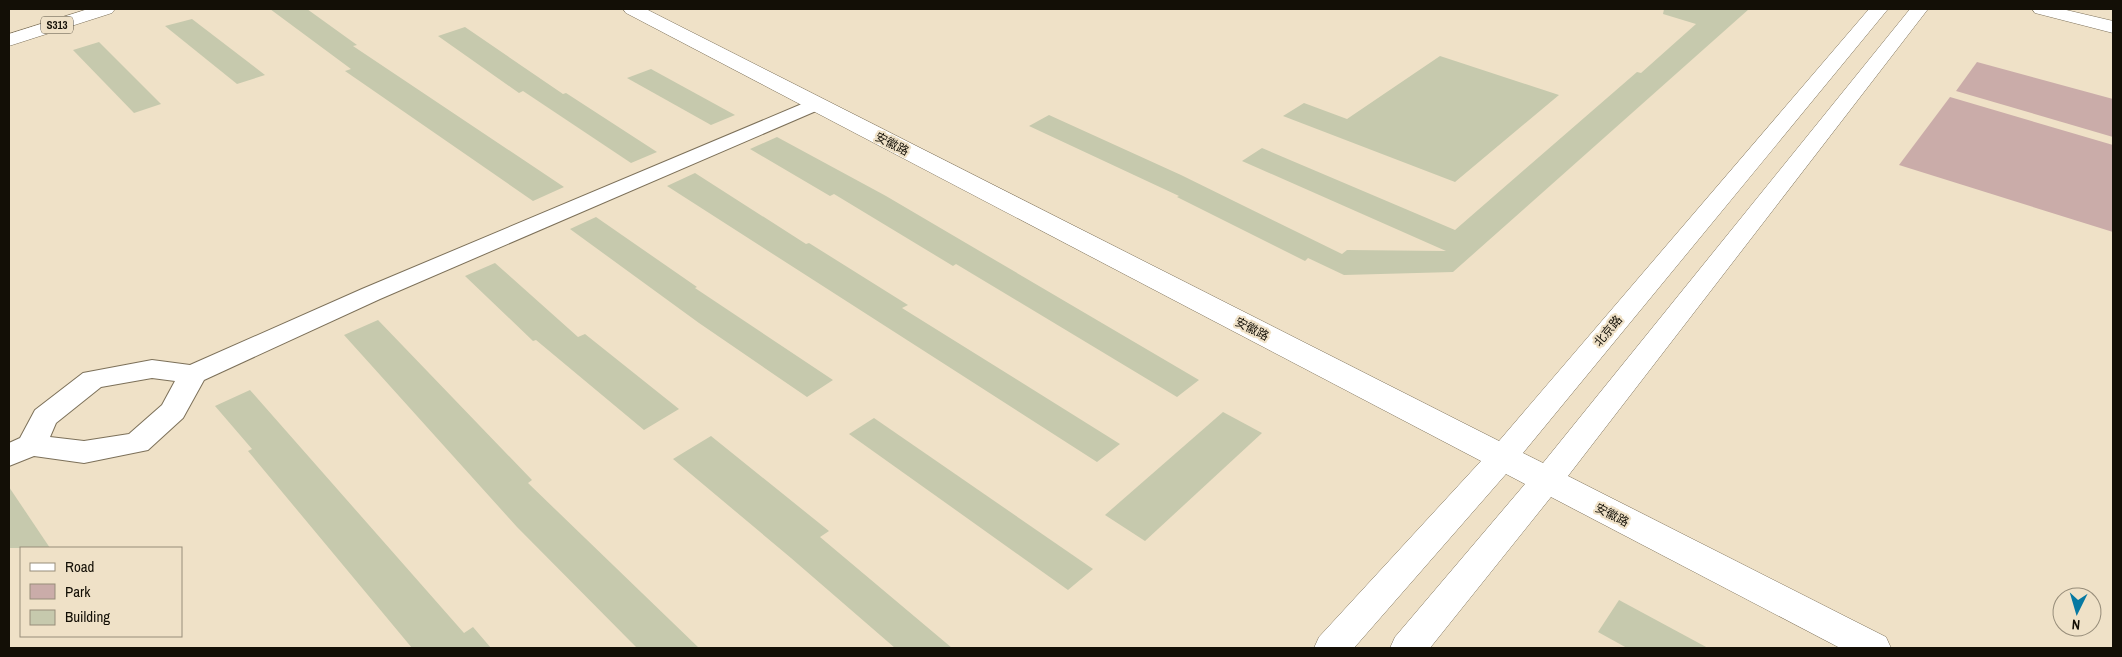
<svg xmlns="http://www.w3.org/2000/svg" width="2122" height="657" font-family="'Archivo Narrow','Noto Sans SC',sans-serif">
  <rect width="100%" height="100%" fill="#efe1c7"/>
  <g fill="#caaca9">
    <path d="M 1977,62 L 2113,99 L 2113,137 L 1956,91 Z"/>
    <path d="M 1950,97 L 2113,145 L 2113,232 L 1899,165 Z"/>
  </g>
  <g fill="#c6c9ad">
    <path d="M 270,9 L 307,9 L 357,45 L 353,46 L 564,187 L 533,201 L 345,71 L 351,69 Z"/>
    <path d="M 1664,9 L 1749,9 L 1453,272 L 1344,275 L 1308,258 L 1305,261 L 1177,197 L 1179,196 L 1029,126 L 1049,115 L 1181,175 L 1342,254 L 1347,250 L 1446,251 L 1242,161 L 1262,148 L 1455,230 L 1637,72 L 1641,73 L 1696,24 L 1663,14 Z"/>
    <path d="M 192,19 L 265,75 L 237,84 L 165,26 Z"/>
    <path d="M 465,27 L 563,94 L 566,93 L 657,152 L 631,163 L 523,91 L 519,93 L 438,36 Z"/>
    <path d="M 99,42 L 161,104 L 134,113 L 73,50 Z"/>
    <path d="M 1440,56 L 1559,95 L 1455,182 L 1283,116 L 1304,103 L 1347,119 Z"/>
    <path d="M 651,69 L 735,115 L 711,125 L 627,78 Z"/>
    <path d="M 777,137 L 886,196 L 1199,380 L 1177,397 L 956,264 L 953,266 L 834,194 L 830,196 L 750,149 Z"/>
    <path d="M 695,173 L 806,244 L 809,243 L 908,305 L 902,308 L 1120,444 L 1097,462 L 667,186 Z"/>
    <path d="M 596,217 L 697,287 L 695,288 L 833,380 L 807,397 L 699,323 L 570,229 Z"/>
    <path d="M 495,263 L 578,337 L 585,334 L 679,409 L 644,430 L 536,340 L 533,341 L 465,276 Z"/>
    <path d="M 378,320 L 532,480 L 528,483 L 699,648 L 637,648 L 517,527 L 344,335 Z"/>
    <path d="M 250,390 L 464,633 L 473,627 L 491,648 L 412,648 L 248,451 L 252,449 L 215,406 Z"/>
    <path d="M 1223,412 L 1262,433 L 1145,541 L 1105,515 Z"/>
    <path d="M 874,418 L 1093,569 L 1068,590 L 849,434 Z"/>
    <path d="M 711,436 L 829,531 L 820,537 L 952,648 L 895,648 L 791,558 L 673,459 Z"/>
    <path d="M 9,487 L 50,548 L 9,548 Z"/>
    <path d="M 1619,600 L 1708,648 L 1627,648 L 1598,632 Z"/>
  </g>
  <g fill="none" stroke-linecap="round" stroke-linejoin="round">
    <g stroke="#7c7059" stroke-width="2">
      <path id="minor" d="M 816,98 L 823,100 L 826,104 L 823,108 L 380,299 L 204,380 L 183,418 L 148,450 L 84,463 L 34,456 L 9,466 L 9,443 L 20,438 L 35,410 L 83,373 L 152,360 L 190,365 L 362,289 ZM 152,378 L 175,381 L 162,405 L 129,434 L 84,441 L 50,437 L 56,423 L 101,387 Z"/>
    </g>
    <g stroke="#7c7059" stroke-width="1">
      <g id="tertiary">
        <path d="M 623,9 L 646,9 L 1499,441 L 1869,9 L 1888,9 L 1523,453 L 1543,463 L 1910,9 L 1928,9 L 1568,476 L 1886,637 L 1891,648 L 1840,648 L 1551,497 L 1430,648 L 1390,648 L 1395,637 L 1525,484 L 1506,474 L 1354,648 L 1314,648 L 1319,637 L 1481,461 L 626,13 Z"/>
        <path d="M 2032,9 L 2062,9 L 2113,21 L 2113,33 L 2035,13 Z"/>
      </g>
    </g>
    <g stroke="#7c7059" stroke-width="1">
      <path id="primary" d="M 88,9 L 115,9 L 112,13 L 9,46 L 9,34 Z"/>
    </g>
    <use href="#minor" fill="#fff" fill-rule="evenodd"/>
    <use href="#tertiary" fill="#fff" fill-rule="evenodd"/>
    <use href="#primary" fill="#fff" fill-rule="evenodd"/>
  </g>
  <g text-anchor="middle" stroke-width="4.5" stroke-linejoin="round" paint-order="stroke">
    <rect fill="#efe1c7" stroke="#554e40" stroke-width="1" x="41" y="16.5" width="32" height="17" rx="4"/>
    <g font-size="11" font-weight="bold" fill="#130f06">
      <text x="57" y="29">S313</text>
    </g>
    <g font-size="12" fill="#130f06" stroke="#efe1c7">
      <text transform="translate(892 144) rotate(27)" y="4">安徽路</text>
      <text transform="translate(1252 329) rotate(27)" y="4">安徽路</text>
      <text transform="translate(1608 331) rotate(-50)" y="4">北京路</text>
      <text transform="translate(1612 515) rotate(27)" y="4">安徽路</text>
    </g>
  </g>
  <rect width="2122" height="657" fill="none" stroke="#130f06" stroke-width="20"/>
  <rect x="20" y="547" width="162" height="90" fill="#efe1c7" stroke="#978d7a"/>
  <rect x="30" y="563" width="25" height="8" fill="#ffffff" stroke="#978d7a"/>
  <text x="65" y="572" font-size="15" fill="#130f06">Road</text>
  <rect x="30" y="584" width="25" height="15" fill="#caaca9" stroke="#978d7a"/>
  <text x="65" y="597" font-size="15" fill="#130f06">Park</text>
  <rect x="30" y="610" width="25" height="15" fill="#c6c9ad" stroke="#978d7a"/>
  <text x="65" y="622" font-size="15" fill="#130f06">Building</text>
  <g transform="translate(2077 612) rotate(185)"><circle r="24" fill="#efe1c7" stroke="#978d7a"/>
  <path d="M0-4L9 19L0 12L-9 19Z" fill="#0779a2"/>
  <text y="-8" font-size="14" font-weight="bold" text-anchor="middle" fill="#130f06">N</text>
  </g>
</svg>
